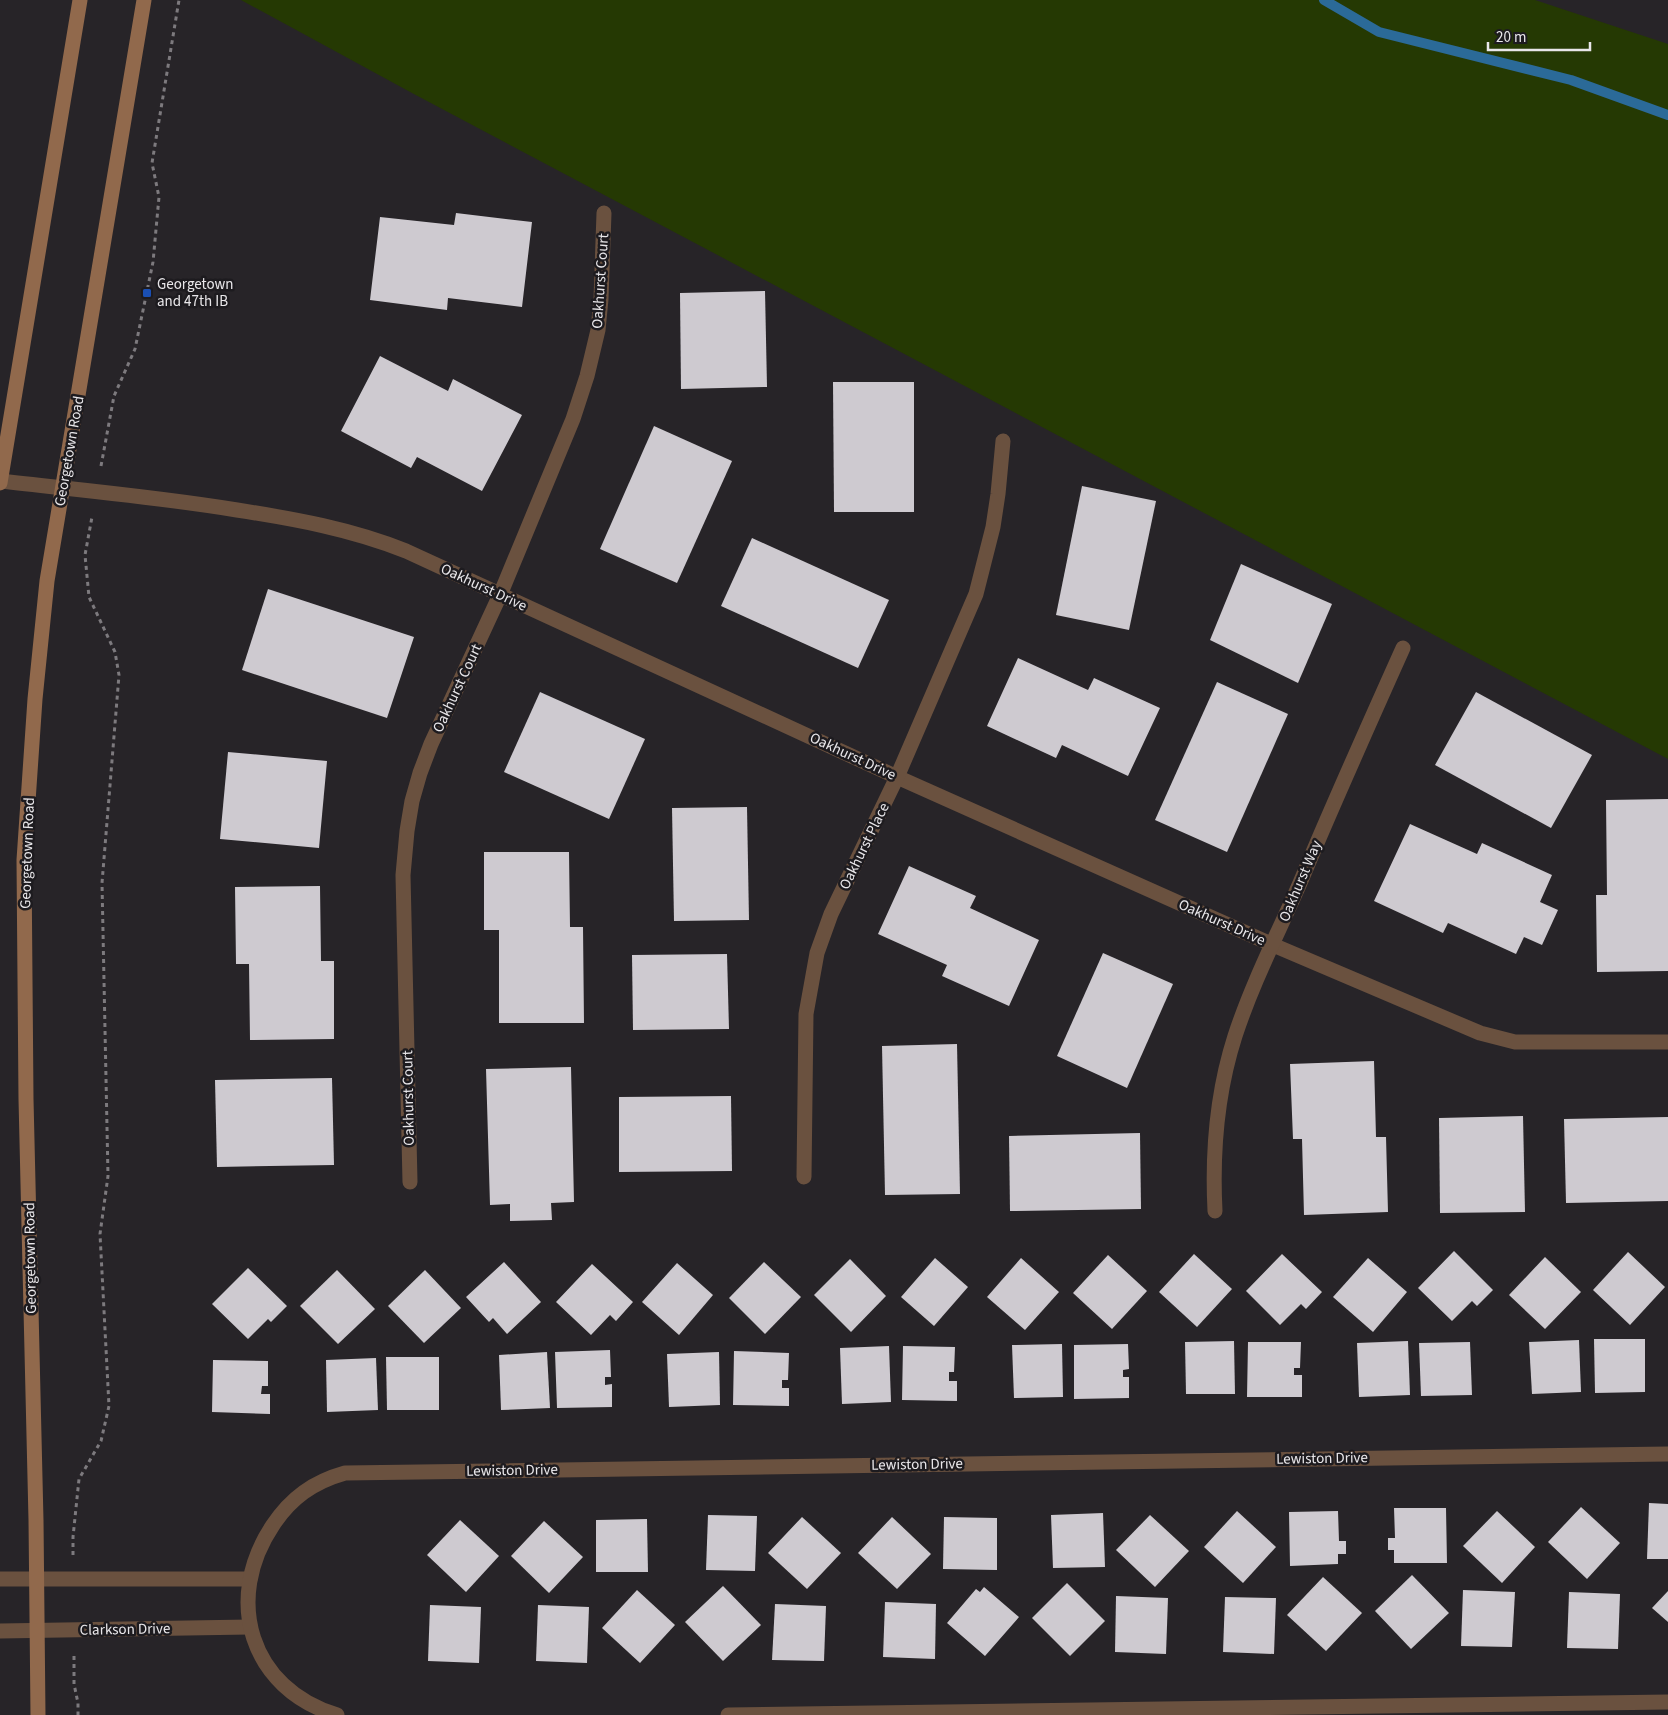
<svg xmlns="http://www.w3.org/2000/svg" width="1668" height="1715" font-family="'Source Sans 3',sans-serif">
  <rect width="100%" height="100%" fill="#272428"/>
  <path fill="#253903" d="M 241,0 L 1535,0 L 1668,44 L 1668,759 L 412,93 Z"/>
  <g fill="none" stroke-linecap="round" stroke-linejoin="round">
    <path stroke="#2b6a98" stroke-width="10" d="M 1324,0 L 1379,32 L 1571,80 L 1668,115"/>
  </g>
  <g fill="#cecad0">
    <path d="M 456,213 L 532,222 L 522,307 L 448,298 L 447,310 L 370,300 L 380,217 L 454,225 Z"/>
    <path d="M 765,291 L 767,387 L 681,389 L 680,293 Z"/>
    <path d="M 380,356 L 448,391 L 453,379 L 522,415 L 482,491 L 417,457 L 411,468 L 341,431 Z"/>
    <path d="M 833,382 L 914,382 L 914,512 L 834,512 Z"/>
    <path d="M 654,426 L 732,461 L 677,583 L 600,549 Z"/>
    <path d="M 1082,486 L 1156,501 L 1129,630 L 1056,615 Z"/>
    <path d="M 752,538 L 889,600 L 858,668 L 721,606 Z"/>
    <path d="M 1241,564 L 1332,604 L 1298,683 L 1210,640 Z"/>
    <path d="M 268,589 L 414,637 L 387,718 L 242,670 Z"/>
    <path d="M 1018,658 L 1088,690 L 1094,678 L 1160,708 L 1128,776 L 1062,745 L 1056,758 L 987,726 Z"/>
    <path d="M 1217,682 L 1288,714 L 1227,852 L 1155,820 Z"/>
    <path d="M 540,692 L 645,739 L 609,819 L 504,772 Z"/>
    <path d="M 1476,692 L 1592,755 L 1551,828 L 1435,765 Z"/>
    <path d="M 228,752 L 327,761 L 319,848 L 220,839 Z"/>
    <path d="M 1668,799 L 1668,971 L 1597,972 L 1596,895 L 1607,895 L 1606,800 Z"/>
    <path d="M 747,807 L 749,920 L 674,921 L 672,808 Z"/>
    <path d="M 1410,824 L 1477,854 L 1482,843 L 1552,875 L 1540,902 L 1558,910 L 1542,945 L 1524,937 L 1516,954 L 1448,923 L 1443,933 L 1374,901 Z"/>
    <path d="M 484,852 L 569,852 L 570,927 L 583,927 L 584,1023 L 499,1023 L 499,930 L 484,930 Z"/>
    <path d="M 909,866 L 976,896 L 970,908 L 1039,940 L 1009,1006 L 942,976 L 947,965 L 878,934 Z"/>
    <path d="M 320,886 L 321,961 L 334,961 L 334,1039 L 250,1040 L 249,964 L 236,964 L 235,887 Z"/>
    <path d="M 1103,953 L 1173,984 L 1127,1088 L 1057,1056 Z"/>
    <path d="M 727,954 L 729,1029 L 633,1030 L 632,955 Z"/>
    <path d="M 957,1044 L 960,1194 L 885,1195 L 882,1046 Z"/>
    <path d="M 1374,1061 L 1376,1137 L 1386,1137 L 1388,1212 L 1304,1215 L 1302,1139 L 1293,1139 L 1290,1064 Z"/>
    <path d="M 571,1067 L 574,1202 L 551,1203 L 552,1220 L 510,1221 L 510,1204 L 490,1205 L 486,1069 Z"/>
    <path d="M 332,1078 L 334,1165 L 217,1167 L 215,1080 Z"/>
    <path d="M 731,1096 L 732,1171 L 619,1172 L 619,1097 Z"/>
    <path d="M 1523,1116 L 1525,1212 L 1440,1213 L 1439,1118 Z"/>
    <path d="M 1668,1117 L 1668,1201 L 1566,1203 L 1564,1119 Z"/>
    <path d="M 1140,1133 L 1141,1209 L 1010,1211 L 1009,1136 Z"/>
    <path d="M 1454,1251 L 1493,1290 L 1477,1306 L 1472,1301 L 1452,1321 L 1418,1288 Z"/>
    <path d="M 1628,1252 L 1665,1287 L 1630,1325 L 1593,1290 Z"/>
    <path d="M 1194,1254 L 1232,1289 L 1197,1327 L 1159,1292 Z"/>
    <path d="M 1282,1254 L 1322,1292 L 1306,1309 L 1301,1304 L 1280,1325 L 1246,1291 Z"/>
    <path d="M 1108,1255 L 1147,1291 L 1112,1329 L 1073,1293 Z"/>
    <path d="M 1545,1257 L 1581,1292 L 1545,1329 L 1509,1295 Z"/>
    <path d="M 935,1258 L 968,1287 L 934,1326 L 901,1297 Z"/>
    <path d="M 1021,1258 L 1059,1292 L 1025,1330 L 987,1297 Z"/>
    <path d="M 1368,1258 L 1407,1292 L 1373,1332 L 1333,1297 Z"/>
    <path d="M 850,1259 L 886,1296 L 851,1332 L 814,1295 Z"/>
    <path d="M 504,1262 L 541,1302 L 507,1334 L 493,1318 L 489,1322 L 466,1297 Z"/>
    <path d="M 764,1262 L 801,1297 L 765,1334 L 729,1298 Z"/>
    <path d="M 677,1263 L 713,1295 L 679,1335 L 642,1302 Z"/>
    <path d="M 592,1264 L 633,1302 L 616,1321 L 610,1315 L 591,1335 L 556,1302 Z"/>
    <path d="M 248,1268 L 287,1306 L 271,1322 L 268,1319 L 248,1339 L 212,1304 Z"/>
    <path d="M 337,1270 L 375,1309 L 338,1344 L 300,1306 Z"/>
    <path d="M 425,1270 L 461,1308 L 424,1343 L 388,1306 Z"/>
    <path d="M 1594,1339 L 1645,1339 L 1645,1392 L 1595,1393 Z"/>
    <path d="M 1579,1340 L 1581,1392 L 1532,1394 L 1529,1342 Z"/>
    <path d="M 1234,1341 L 1235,1394 L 1186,1394 L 1185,1342 Z"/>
    <path d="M 1408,1341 L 1410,1395 L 1359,1397 L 1357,1343 Z"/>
    <path d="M 1248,1342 L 1301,1342 L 1300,1368 L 1294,1368 L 1294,1375 L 1302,1375 L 1302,1397 L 1247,1397 Z"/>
    <path d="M 1470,1342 L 1472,1395 L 1421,1396 L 1419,1343 Z"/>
    <path d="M 1062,1344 L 1063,1397 L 1014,1398 L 1012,1345 Z"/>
    <path d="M 1128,1344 L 1129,1369 L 1123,1370 L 1123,1377 L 1129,1377 L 1129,1398 L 1074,1399 L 1074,1345 Z"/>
    <path d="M 889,1346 L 891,1402 L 842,1404 L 840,1348 Z"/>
    <path d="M 903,1346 L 955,1347 L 954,1372 L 949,1372 L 949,1381 L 957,1381 L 957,1401 L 902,1400 Z"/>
    <path d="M 610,1350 L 611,1377 L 605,1377 L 605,1385 L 612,1384 L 612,1407 L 557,1408 L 555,1352 Z"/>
    <path d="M 734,1351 L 789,1353 L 788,1380 L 782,1380 L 782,1388 L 789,1388 L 789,1406 L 733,1405 Z"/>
    <path d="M 547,1352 L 550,1408 L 501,1410 L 499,1355 Z"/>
    <path d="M 719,1352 L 720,1405 L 669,1407 L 667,1354 Z"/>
    <path d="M 386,1357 L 439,1357 L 439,1410 L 387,1410 Z"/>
    <path d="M 376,1358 L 378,1410 L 327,1412 L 326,1360 Z"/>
    <path d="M 213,1360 L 268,1361 L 268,1386 L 262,1386 L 261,1394 L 270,1394 L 270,1414 L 212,1412 Z"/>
    <path d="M 1649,1503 L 1668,1504 L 1668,1559 L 1647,1559 Z"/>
    <path d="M 1581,1507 L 1620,1543 L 1587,1579 L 1548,1542 Z"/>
    <path d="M 1394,1508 L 1446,1508 L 1447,1563 L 1394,1563 L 1394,1550 L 1388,1550 L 1388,1538 L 1395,1538 Z"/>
    <path d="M 1237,1511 L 1276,1547 L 1243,1583 L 1204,1547 Z"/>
    <path d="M 1338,1511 L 1339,1541 L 1346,1541 L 1346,1554 L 1338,1554 L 1338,1564 L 1290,1566 L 1289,1512 Z"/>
    <path d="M 1497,1511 L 1535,1547 L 1502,1583 L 1463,1546 Z"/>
    <path d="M 1103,1513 L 1105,1567 L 1053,1568 L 1051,1515 Z"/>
    <path d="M 708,1515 L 757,1516 L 755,1571 L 706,1570 Z"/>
    <path d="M 1150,1515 L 1189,1551 L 1155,1587 L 1116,1550 Z"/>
    <path d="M 802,1517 L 841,1553 L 807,1589 L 768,1553 Z"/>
    <path d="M 892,1517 L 931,1554 L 897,1589 L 858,1553 Z"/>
    <path d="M 944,1517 L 997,1518 L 997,1570 L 943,1569 Z"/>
    <path d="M 647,1519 L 648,1572 L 596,1572 L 596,1520 Z"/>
    <path d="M 460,1520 L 499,1556 L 466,1592 L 427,1555 Z"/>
    <path d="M 544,1521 L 583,1557 L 549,1593 L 511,1556 Z"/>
    <path d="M 1412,1575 L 1449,1613 L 1411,1649 L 1375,1611 Z"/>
    <path d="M 1323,1577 L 1362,1613 L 1326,1651 L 1287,1615 Z"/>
    <path d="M 1067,1583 L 1105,1621 L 1070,1656 L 1032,1618 Z"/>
    <path d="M 723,1586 L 761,1625 L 723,1661 L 685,1622 Z"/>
    <path d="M 984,1587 L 1019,1617 L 985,1656 L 947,1623 L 976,1589 L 980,1592 Z"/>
    <path d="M 637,1590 L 675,1625 L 640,1663 L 602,1628 Z"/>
    <path d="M 1463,1590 L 1515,1592 L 1512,1647 L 1461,1646 Z"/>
    <path d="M 1668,1591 L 1668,1622 L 1652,1608 Z"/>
    <path d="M 1569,1592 L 1620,1594 L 1618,1649 L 1567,1648 Z"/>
    <path d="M 1116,1596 L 1168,1598 L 1166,1654 L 1115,1652 Z"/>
    <path d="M 1225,1597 L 1276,1598 L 1274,1654 L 1223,1652 Z"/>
    <path d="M 885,1602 L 936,1604 L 935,1659 L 883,1657 Z"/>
    <path d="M 775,1604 L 826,1606 L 824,1661 L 772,1660 Z"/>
    <path d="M 430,1605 L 481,1607 L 479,1663 L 428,1661 Z"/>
    <path d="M 538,1605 L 589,1607 L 587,1663 L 536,1661 Z"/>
  </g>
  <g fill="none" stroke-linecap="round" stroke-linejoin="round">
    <g stroke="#7d7a7e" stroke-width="3" stroke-dasharray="4 4" stroke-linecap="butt">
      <path d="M 101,466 L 114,396 L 135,349 L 153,262 L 159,197 L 152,163 L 179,0"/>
      <path d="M 73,1555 L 73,1537 L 79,1479 L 101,1441 L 109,1406 L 100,1234 L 108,1176 L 102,883 L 119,675 L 115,652 L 89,597 L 85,555 L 92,517"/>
      <path d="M 74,1656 L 74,1684 L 78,1703 L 78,1715"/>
    </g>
    <g stroke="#6a513f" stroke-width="15">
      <path d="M 0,481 C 79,490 158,497 237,510 C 295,519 351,529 406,551 L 897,777 L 1273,945 L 1480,1033 L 1515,1042 L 1668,1042"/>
      <path d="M 804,1177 L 806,1014 L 817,953 L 831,914 L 897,777 L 976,594 L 993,527 L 998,494 L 1003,441"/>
      <path d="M 410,1182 L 403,875 L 407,831 L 412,801 L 420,773 L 431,744 L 500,595 L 573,419 L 587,376 L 598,330 L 601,299 L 604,213"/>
      <path d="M 1215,1211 C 1212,1152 1217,1092 1235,1036 C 1252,984 1278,933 1300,883 C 1333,804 1368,726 1403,648"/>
      <path d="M 0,1579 L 250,1579"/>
      <path d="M 0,1631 L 250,1627"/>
      <path d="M 337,1715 C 250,1689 223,1599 273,1525 C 291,1498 313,1482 345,1473 L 1668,1454"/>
      <path d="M 728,1715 L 1668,1702"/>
    </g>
    <g stroke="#91694c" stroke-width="15">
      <path d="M 0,483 L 80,0"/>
      <path d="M 38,1715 L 36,1520 L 26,1099 L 24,860 L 35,699 L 47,581 L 144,0"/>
    </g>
  </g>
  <rect fill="#1a4fb4" stroke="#1d1b1f" stroke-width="2" x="142" y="288" width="10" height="10" rx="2.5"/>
  <g text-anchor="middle" stroke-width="5" stroke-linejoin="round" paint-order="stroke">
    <g font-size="15" fill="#e9e7ea" stroke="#1d1b1f">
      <text transform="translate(600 281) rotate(-86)" y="5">Oakhurst Court</text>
      <text transform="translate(69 451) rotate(-80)" y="5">Georgetown Road</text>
      <text transform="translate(484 587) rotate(25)" y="5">Oakhurst Drive</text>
      <text transform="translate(457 688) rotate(-65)" y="5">Oakhurst Court</text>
      <text transform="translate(853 756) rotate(25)" y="5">Oakhurst Drive</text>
      <text transform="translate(864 846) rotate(-64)" y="5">Oakhurst Place</text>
      <text transform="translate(27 853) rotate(-88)" y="5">Georgetown Road</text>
      <text transform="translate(1300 881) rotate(-67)" y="5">Oakhurst Way</text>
      <text transform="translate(1222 922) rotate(24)" y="5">Oakhurst Drive</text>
      <text transform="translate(408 1098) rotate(-91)" y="5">Oakhurst Court</text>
      <text transform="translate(30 1258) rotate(-91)" y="5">Georgetown Road</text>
      <text transform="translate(1322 1458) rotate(-1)" y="5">Lewiston Drive</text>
      <text transform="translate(917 1464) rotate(-1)" y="5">Lewiston Drive</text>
      <text transform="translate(512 1470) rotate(-1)" y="5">Lewiston Drive</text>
      <text transform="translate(125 1629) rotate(-1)" y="5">Clarkson Drive</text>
    </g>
    <g font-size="15" fill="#e9e7ea" stroke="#1d1b1f" text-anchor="start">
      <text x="157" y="289">Georgetown<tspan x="157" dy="17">and 47th IB</tspan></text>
    </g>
  </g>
  <path d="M1488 42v8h102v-8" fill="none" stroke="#e9e7ea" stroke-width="2.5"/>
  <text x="1496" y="42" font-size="15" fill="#e9e7ea" stroke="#1d1b1f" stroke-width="4" paint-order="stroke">20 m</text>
</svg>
